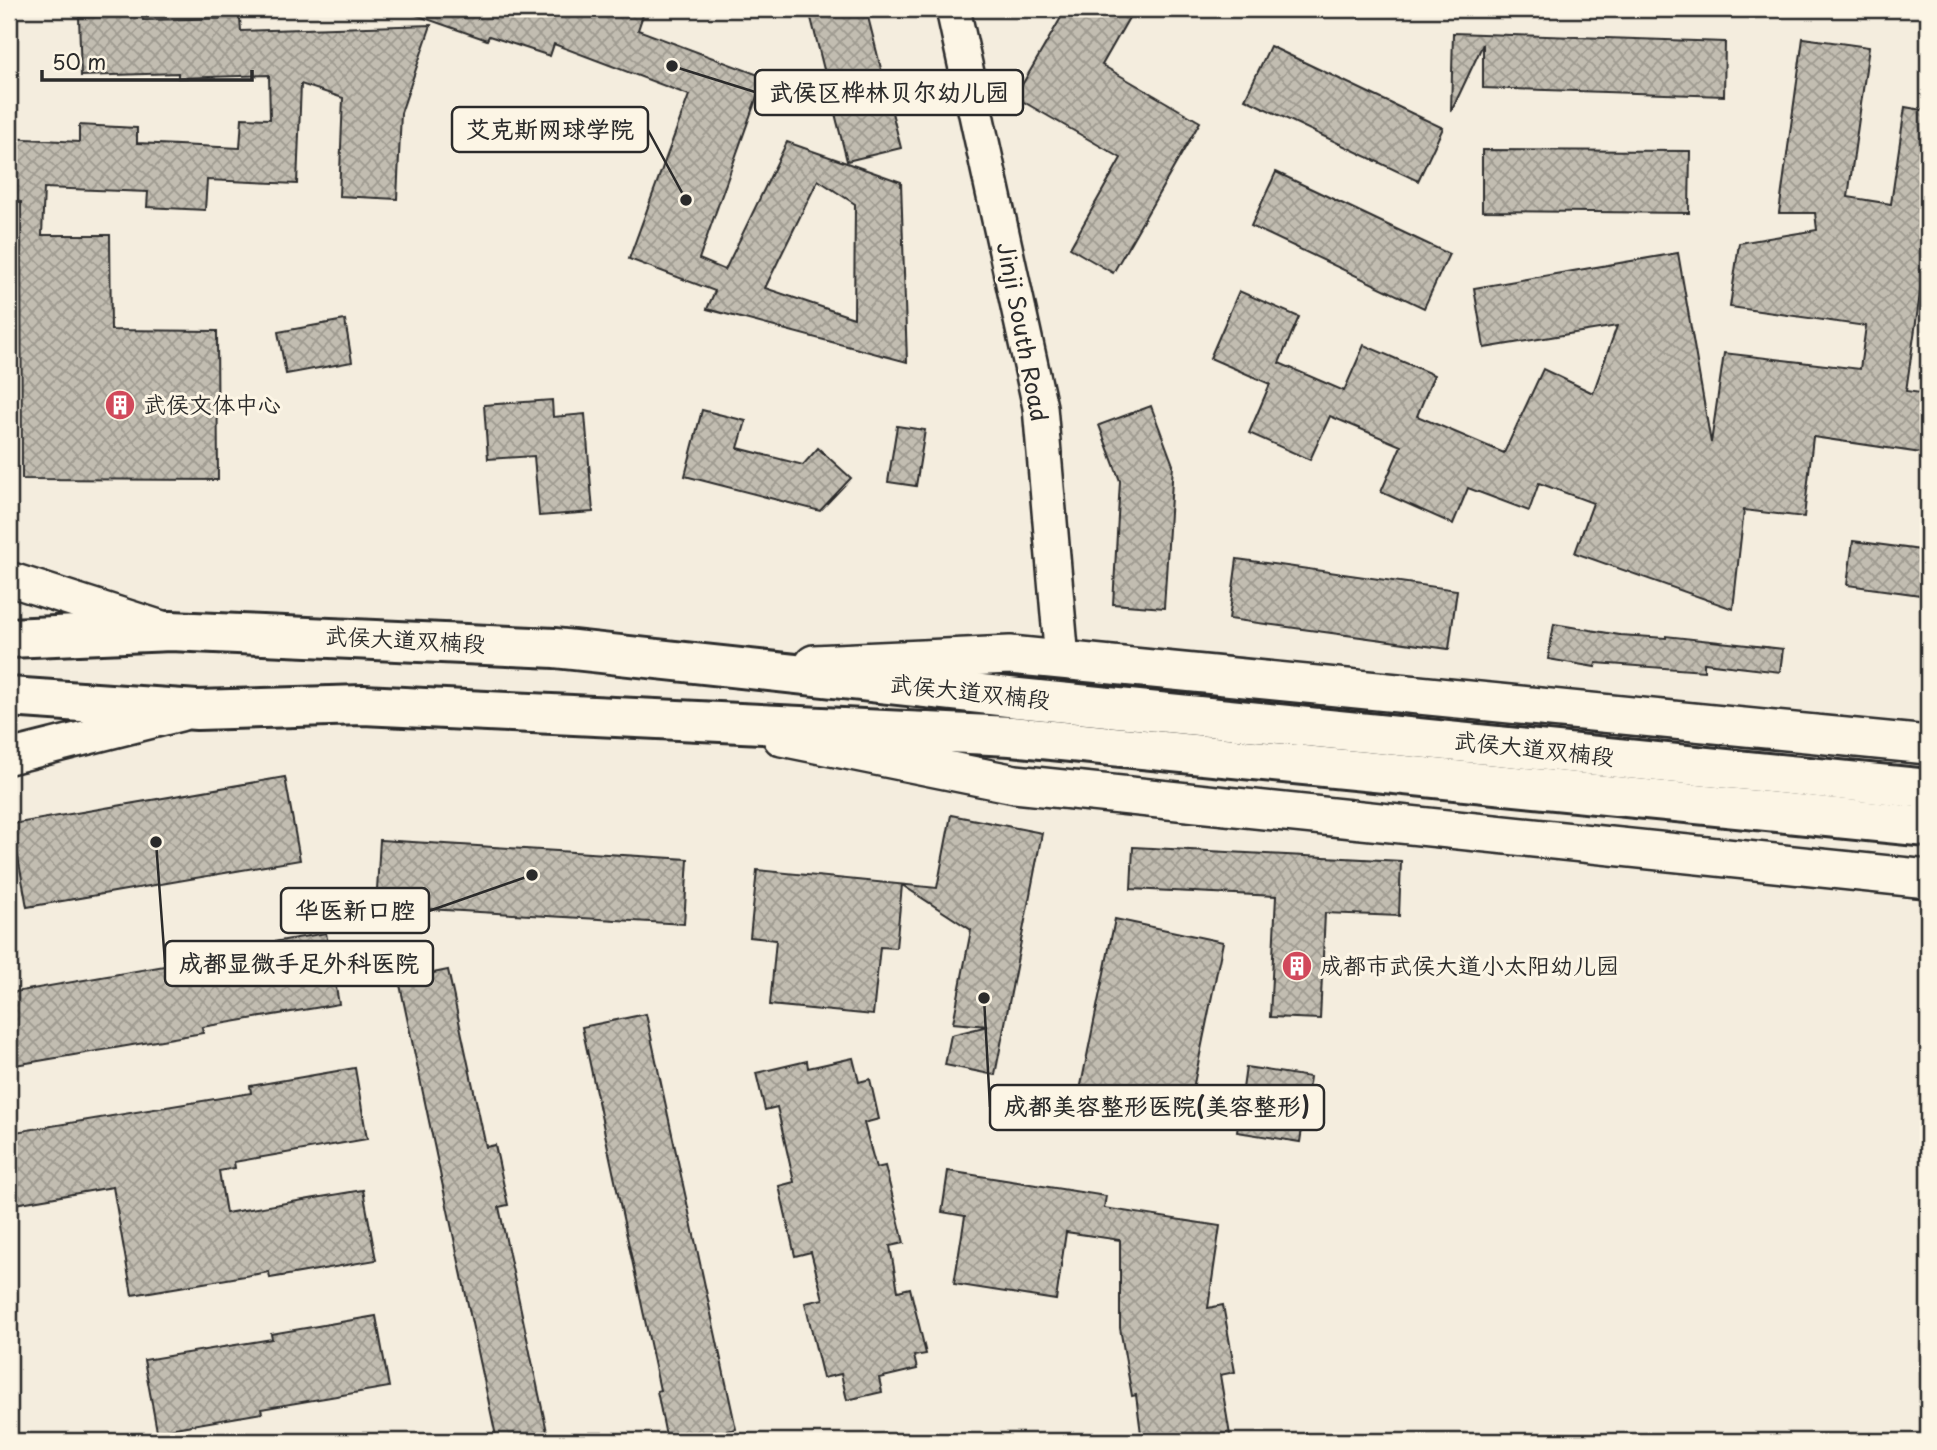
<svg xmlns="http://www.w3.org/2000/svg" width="1937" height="1450" font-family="'Playpen Sans','LXGW WenKai TC',sans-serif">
  <defs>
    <pattern id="building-cross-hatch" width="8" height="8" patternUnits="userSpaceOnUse" patternTransform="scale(1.75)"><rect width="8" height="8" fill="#c2bdb1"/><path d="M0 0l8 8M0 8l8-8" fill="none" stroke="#9e9a90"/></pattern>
  </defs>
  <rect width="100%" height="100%" fill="#f4edde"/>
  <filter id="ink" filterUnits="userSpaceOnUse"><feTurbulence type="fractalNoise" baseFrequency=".0143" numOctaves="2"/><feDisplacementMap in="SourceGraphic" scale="14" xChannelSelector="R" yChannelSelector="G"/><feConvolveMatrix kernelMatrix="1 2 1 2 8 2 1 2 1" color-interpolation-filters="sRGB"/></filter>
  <g filter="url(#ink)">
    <g fill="url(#building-cross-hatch)" stroke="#2b2b2b" stroke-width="2" fill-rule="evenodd">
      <path d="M 408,9 L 645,9 L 638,30 L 764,77 L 699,259 L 725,270 L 787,142 L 901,182 L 907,362 L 707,309 L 715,291 L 629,259 L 689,95 L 554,44 L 550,56 L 489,36 L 487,40 L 407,12 ZM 818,180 L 855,204 L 854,318 L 765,288 Z"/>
      <path d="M 829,9 L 866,9 L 901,148 L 847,161 L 810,14 Z"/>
      <path d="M 1066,9 L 1134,9 L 1102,65 L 1200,122 L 1113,273 L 1070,248 L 1121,158 L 1015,97 Z"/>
      <path d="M 142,16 L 143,20 L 240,18 L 241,31 L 431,25 L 401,113 L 397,199 L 339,196 L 343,98 L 301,84 L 297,184 L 207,180 L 205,210 L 147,207 L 148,192 L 44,188 L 42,235 L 110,235 L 111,330 L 217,331 L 218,480 L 22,479 L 21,202 L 9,201 L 9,138 L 79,142 L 79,125 L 137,128 L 137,143 L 240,148 L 242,118 L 270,119 L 269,75 L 178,78 L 178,73 L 81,76 L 79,17 Z"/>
      <path d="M 1453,33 L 1725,42 L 1724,96 L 1483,88 L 1483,44 L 1451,112 Z"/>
      <path d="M 1803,38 L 1869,47 L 1848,197 L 1891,204 L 1905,107 L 1928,111 L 1928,239 L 1906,391 L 1928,394 L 1928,454 L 1813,437 L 1804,517 L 1744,510 L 1733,609 L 1575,553 L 1593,503 L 1539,483 L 1529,511 L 1468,488 L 1453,524 L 1381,492 L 1401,446 L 1330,416 L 1310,460 L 1249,433 L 1270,384 L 1210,358 L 1239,291 L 1299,317 L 1279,363 L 1344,391 L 1364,345 L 1434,375 L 1417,416 L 1504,453 L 1543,369 L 1593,393 L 1617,326 L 1484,348 L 1474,288 L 1678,253 L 1711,443 L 1724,353 L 1860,369 L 1866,326 L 1730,307 L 1739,243 L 1817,230 L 1815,213 L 1779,213 Z"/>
      <path d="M 1270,46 L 1443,128 L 1418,181 L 1245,99 Z"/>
      <path d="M 1482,150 L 1690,151 L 1689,213 L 1482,211 Z"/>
      <path d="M 1276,172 L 1449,254 L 1424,308 L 1251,226 Z"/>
      <path d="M 345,320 L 352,362 L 286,374 L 278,332 Z"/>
      <path d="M 552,400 L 553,417 L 585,414 L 593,512 L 539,516 L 534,456 L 488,459 L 484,405 Z"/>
      <path d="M 1151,406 L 1173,465 L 1164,608 L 1113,604 L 1120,481 L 1099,425 Z"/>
      <path d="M 702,410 L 746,421 L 738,448 L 803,465 L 818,448 L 851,478 L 820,511 L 685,476 Z"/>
      <path d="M 897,426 L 925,430 L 916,486 L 888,482 Z"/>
      <path d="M 1853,541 L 1928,551 L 1928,596 L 1847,585 Z"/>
      <path d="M 1237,559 L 1457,590 L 1449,649 L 1229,619 Z"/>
      <path d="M 1554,624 L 1620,635 L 1666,638 L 1666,636 L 1783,649 L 1780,672 L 1704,663 L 1704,671 L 1596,663 L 1595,667 L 1548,659 Z"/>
      <path d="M 285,777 L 300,860 L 27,907 L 12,824 Z"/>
      <path d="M 951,815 L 1042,833 L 995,1075 L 945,1065 L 951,1035 L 988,1026 L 953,1023 L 971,930 L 902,885 L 896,948 L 880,947 L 873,1015 L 770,1005 L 776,940 L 750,937 L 757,870 L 937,888 Z"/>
      <path d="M 380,840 L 688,859 L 684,924 L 376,906 Z"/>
      <path d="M 1133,847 L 1401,861 L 1399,916 L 1325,913 L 1320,1019 L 1270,1017 L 1276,896 L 1131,889 Z"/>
      <path d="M 1115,919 L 1223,942 L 1187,1118 L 1079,1095 Z"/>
      <path d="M 326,933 L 339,1004 L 202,1027 L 203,1033 L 9,1066 L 9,993 L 222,956 L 221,951 Z"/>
      <path d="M 448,970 L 486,1147 L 495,1145 L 508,1205 L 499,1207 L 549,1441 L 497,1441 L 399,980 Z"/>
      <path d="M 646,1014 L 736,1429 L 679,1441 L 667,1441 L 657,1391 L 660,1390 L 582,1027 Z"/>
      <path d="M 853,1058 L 859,1082 L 870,1079 L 879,1119 L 864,1123 L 876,1168 L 885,1166 L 904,1243 L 890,1246 L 898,1291 L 910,1288 L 926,1354 L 914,1356 L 917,1369 L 879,1378 L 882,1392 L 847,1400 L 841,1374 L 823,1378 L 805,1303 L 823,1299 L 811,1252 L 795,1256 L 779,1186 L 794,1182 L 777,1107 L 765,1110 L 756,1073 L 807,1061 L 808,1068 Z"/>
      <path d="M 1246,1067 L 1310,1077 L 1300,1142 L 1237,1132 Z"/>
      <path d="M 355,1068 L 367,1139 L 234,1162 L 235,1168 L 219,1171 L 226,1213 L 363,1190 L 376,1260 L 270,1278 L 269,1272 L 132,1295 L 113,1187 L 9,1205 L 9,1133 L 251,1093 L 250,1086 Z"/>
      <path d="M 948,1171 L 1106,1196 L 1104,1208 L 1220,1226 L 1208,1308 L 1223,1305 L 1235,1372 L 1220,1375 L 1231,1441 L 1142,1441 L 1136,1395 L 1132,1396 L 1120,1328 L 1120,1240 L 1066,1232 L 1056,1300 L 954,1284 L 965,1216 L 942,1212 Z"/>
      <path d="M 376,1316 L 389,1387 L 261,1409 L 262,1413 L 157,1431 L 144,1360 L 272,1339 L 271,1334 Z"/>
    </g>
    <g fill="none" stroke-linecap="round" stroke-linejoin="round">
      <g stroke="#2b2b2b" stroke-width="38">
        <g id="tertiary">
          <path d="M 953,9 L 1040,407 L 1062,660"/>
          <path d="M 9,579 L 162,628"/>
          <path d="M 9,757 L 180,714"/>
        </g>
      </g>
      <g stroke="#2b2b2b" stroke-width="42">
        <g id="secondary">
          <path d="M 814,664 L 1010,655 L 1928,745"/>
          <path d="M 782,737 L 1015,784 L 1928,879"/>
        </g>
      </g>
      <g stroke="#2b2b2b" stroke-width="44">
        <g id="primary">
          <path d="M 9,638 L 171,631 L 555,648 L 1018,698 L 1928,789"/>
          <path d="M 9,697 L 197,710 L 363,705 L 1011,736 L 1928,827"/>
        </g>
      </g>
      <use href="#tertiary" stroke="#fcf5e5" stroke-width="33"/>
      <use href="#secondary" stroke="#fcf5e5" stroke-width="37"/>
      <use href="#primary" stroke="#fcf5e5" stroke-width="38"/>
    </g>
  </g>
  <defs>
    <g id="building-disc" transform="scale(1.575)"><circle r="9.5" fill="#d1495b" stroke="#fcf5e5"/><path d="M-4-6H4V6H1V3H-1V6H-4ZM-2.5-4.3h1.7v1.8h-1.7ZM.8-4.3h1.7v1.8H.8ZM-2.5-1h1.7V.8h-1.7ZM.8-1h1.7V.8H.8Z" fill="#fff"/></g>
  </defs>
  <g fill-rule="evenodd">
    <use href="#building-disc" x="120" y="405"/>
    <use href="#building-disc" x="1297" y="966"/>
  </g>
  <g text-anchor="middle" stroke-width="6" stroke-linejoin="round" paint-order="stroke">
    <g font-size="23" fill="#2b2b2b" stroke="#fcf5e5">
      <text transform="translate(1022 332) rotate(79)" y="8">Jinji South Road</text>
      <text transform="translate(405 640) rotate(3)" y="8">武侯大道双楠段</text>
      <text transform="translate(970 692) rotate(6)" y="8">武侯大道双楠段</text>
      <text transform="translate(1534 749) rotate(6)" y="8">武侯大道双楠段</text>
    </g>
    <g font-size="23" fill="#2b2b2b" stroke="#fcf5e5" text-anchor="start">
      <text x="143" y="413">武侯文体中心</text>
      <text x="1320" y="974">成都市武侯大道小太阳幼儿园</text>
    </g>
  </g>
  <path fill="none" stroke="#2b2b2b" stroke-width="2.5" d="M672 66L755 92M686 200L648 130M532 875L429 911M156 842L165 963M984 998L990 1107"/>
  <g fill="#2b2b2b" stroke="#fcf5e5" stroke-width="2.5">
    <circle cx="672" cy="66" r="7"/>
    <circle cx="686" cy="200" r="7"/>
    <circle cx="532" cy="875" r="7"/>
    <circle cx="156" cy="842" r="7"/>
    <circle cx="984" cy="998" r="7"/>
  </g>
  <g fill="#fcf5e5" stroke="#2b2b2b" stroke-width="2.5">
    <rect x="755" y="70" width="268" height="45" rx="7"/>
    <rect x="452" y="107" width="196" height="45" rx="7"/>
    <rect x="281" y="888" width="148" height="45" rx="7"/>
    <rect x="165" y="941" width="268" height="45" rx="7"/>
    <rect x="990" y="1085" width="334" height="45" rx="7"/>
  </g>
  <g font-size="24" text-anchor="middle" font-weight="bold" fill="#2b2b2b">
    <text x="889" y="101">武侯区桦林贝尔幼儿园</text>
    <text x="550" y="138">艾克斯网球学院</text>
    <text x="355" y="919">华医新口腔</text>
    <text x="299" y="972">成都显微手足外科医院</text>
    <text x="1157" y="1115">成都美容整形医院(美容整形)</text>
  </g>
  <rect width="1937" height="1450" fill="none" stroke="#fcf5e5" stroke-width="35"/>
  <rect x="18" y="18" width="1902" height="1415" fill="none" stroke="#2b2b2b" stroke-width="2.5" filter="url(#ink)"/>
  <path d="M42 70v10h210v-10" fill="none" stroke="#2b2b2b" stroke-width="3.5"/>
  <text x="52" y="70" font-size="21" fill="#2b2b2b" stroke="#fcf5e5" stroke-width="5" paint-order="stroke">50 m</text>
</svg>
